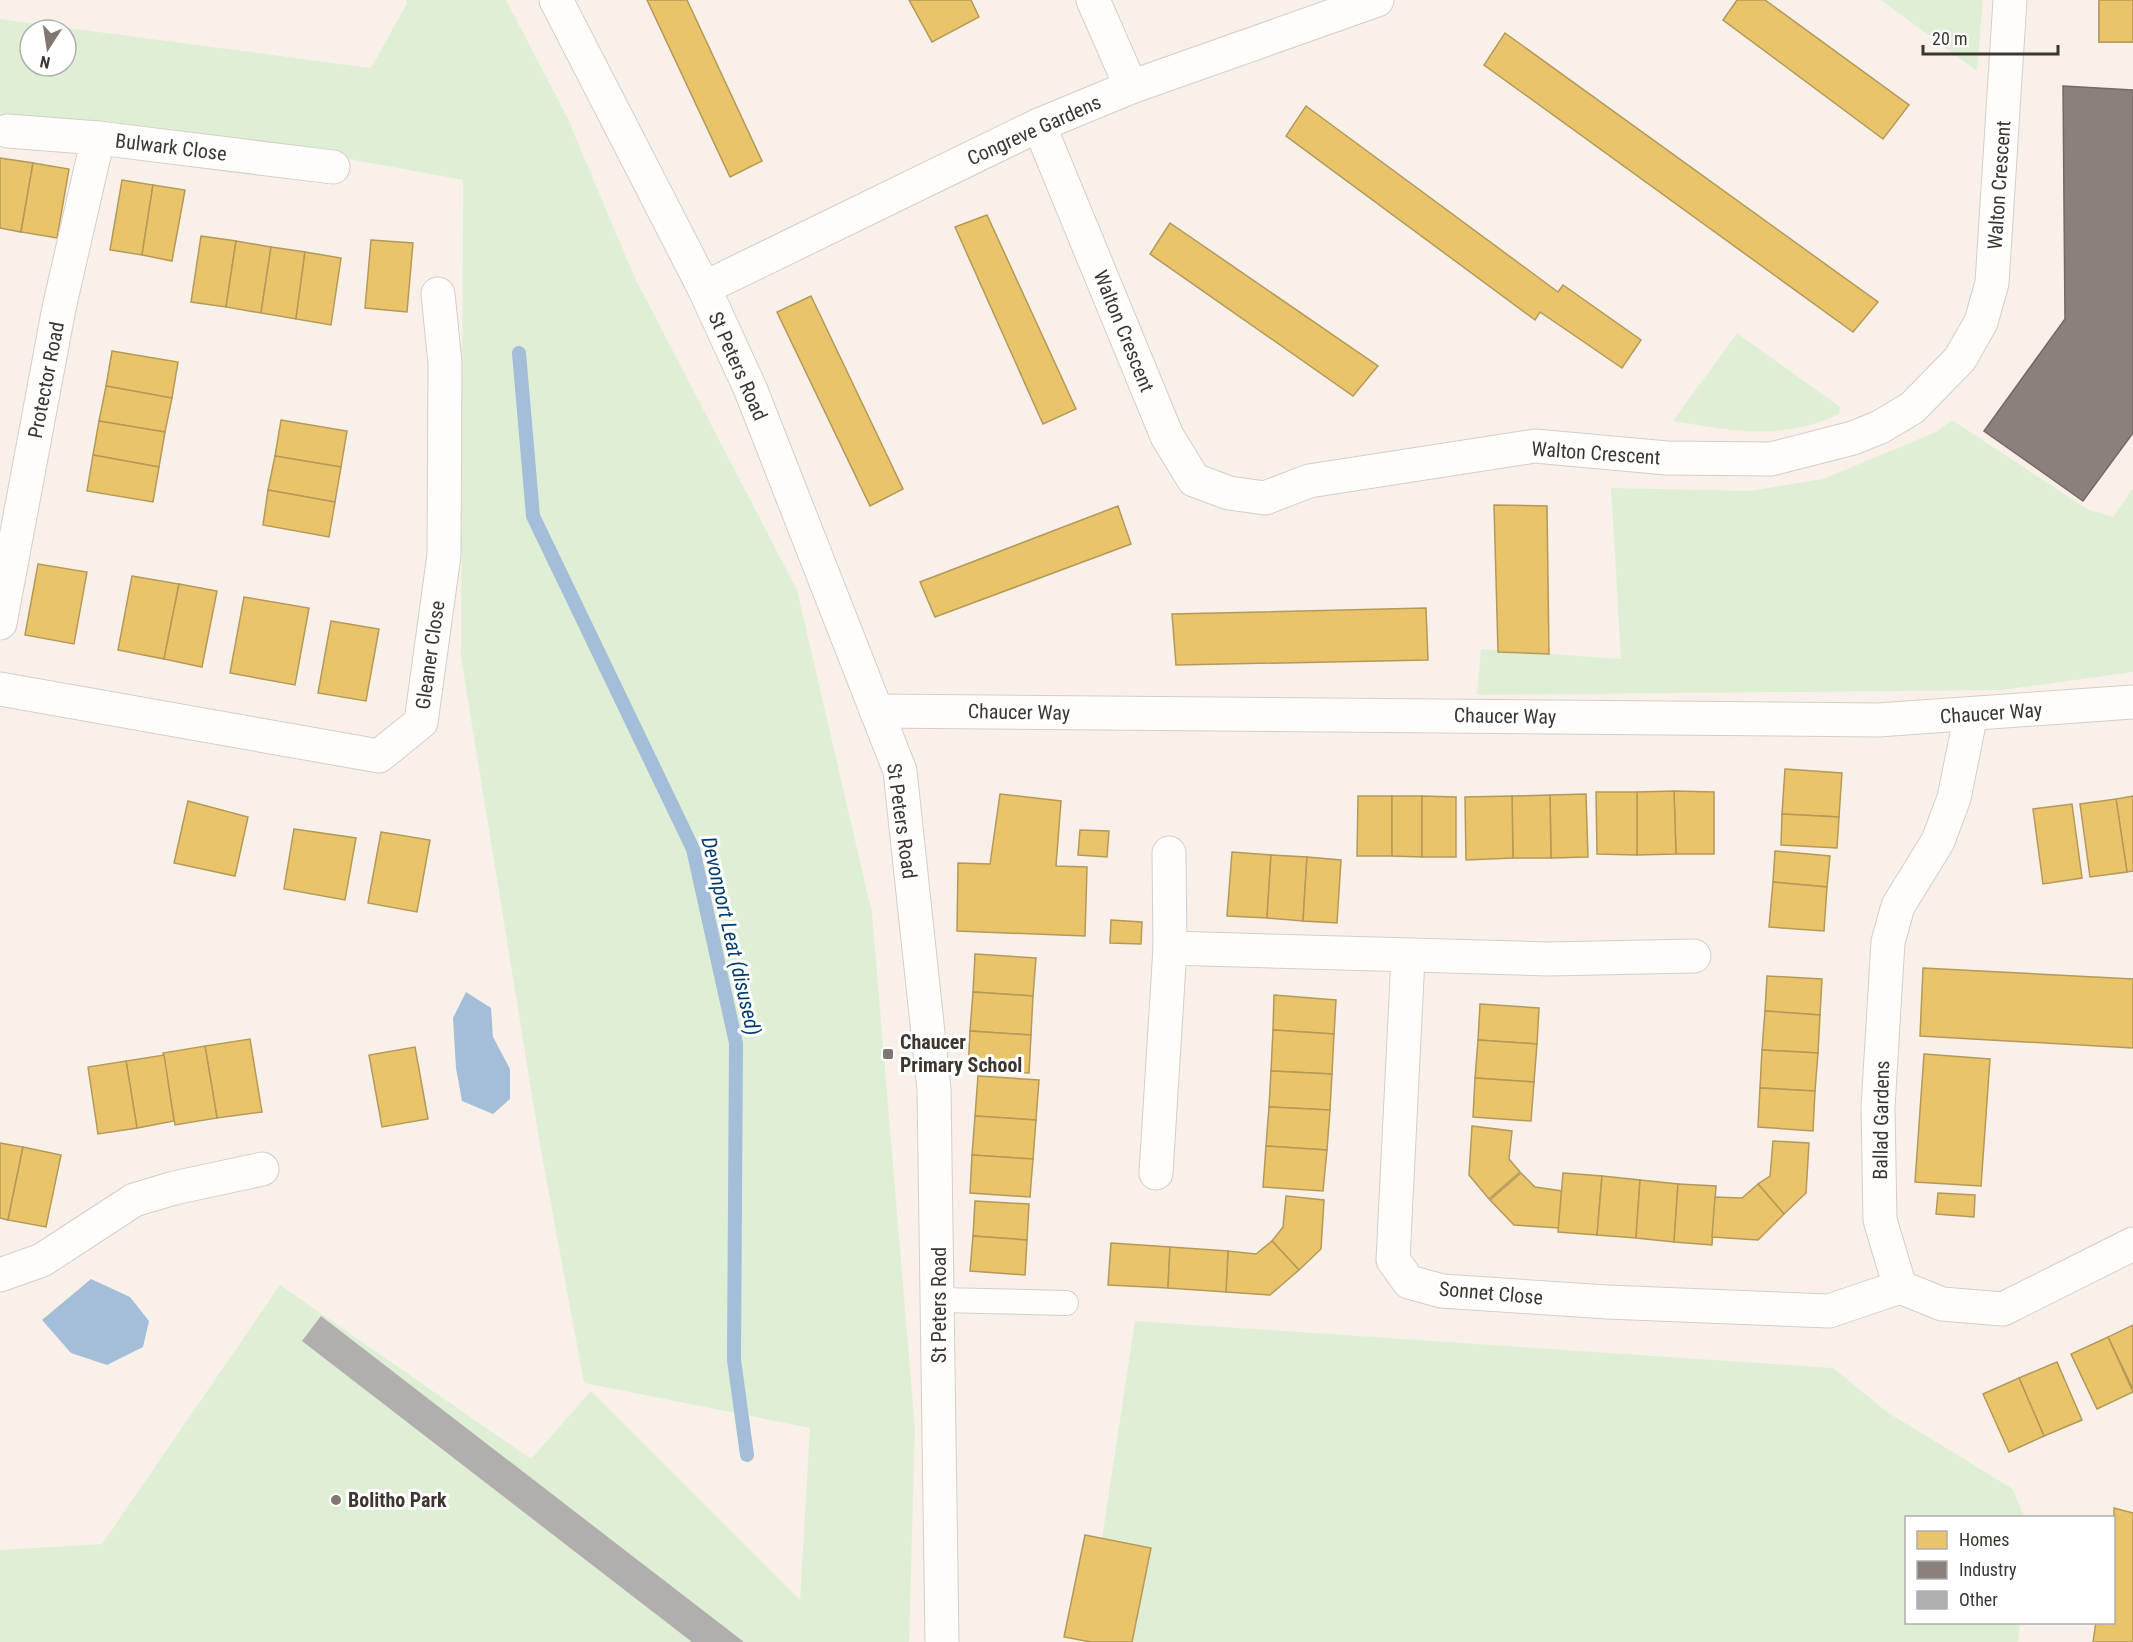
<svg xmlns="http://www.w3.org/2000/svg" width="2133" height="1642" font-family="'Roboto Condensed',sans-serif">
  <rect width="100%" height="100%" fill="#f9f1e9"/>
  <g fill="#dfefd6" fill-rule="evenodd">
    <path d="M 406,0 L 506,0 L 567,117 L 635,278 L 797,590 L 872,913 L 915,1428 L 909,1642 L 0,1642 L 0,1550 L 102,1544 L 280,1285 L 531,1459 L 591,1391 L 800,1600 L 810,1428 L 584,1383 L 540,1145 L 461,657 L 463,180 L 278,146 L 0,117 L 0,19 L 371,68 L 407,3 ZM 30,30 L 66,30 L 66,66 L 30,66 Z"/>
    <path d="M 1881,0 L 1983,0 L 1977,71 Z"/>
    <path d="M 1737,333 L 1840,407 L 1839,414 C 1783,441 1732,431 1673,421 Z"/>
    <path d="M 1952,420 L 2087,509 L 2113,517 L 2133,488 L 2133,672 L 2002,690 L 1477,695 L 1481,649 L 1621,659 L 1611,488 L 1749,491 L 1823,479 L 1936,432 Z"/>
    <path d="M 1135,1321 L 1833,1368 L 1887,1412 L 2013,1489 L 2024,1517 L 1906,1518 L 1906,1622 L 2020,1623 L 2018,1642 L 1132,1642 L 1151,1548 L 1102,1538 Z"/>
  </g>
  <g fill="#a4bdd8">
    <path d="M 466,992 L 491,1008 L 493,1037 L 510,1069 L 510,1099 L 493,1114 L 462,1101 L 456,1068 L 453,1018 Z"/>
    <path d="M 91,1279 L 130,1297 L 149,1321 L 143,1347 L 107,1365 L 71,1353 L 42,1320 Z"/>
  </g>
  <g fill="#e9c46a" stroke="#b59958" stroke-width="1.5">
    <path d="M 647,0 L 687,0 L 762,161 L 730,177 Z"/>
    <path d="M 909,0 L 971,0 L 979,17 L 932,42 Z"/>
    <path d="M 1737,0 L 1765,0 L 1909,105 L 1883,139 L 1723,20 Z"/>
    <rect x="2099" y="0" width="34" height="42"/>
    <rect x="2099" y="0" width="34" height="42"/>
    <path d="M 1505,33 L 1878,302 L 1853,332 L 1484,65 Z"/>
    <path d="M 1306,106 L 1558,292 L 1563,285 L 1641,340 L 1622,368 L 1540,312 L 1535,320 L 1286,136 Z"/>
    <path d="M 0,158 L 33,163 L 21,232 L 0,228 Z"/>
    <path d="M 33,163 L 69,169 L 57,238 L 21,232 Z"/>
    <path d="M 122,180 L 153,185 L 142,255 L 110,250 Z"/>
    <path d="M 153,185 L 185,190 L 172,261 L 142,255 Z"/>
    <path d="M 987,215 L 1076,409 L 1043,424 L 955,227 Z"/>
    <path d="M 1170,223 L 1378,366 L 1353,396 L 1150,254 Z"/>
    <path d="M 201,236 L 236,241 L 226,307 L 191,302 Z"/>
    <path d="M 371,240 L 413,243 L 407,312 L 365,308 Z"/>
    <path d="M 236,241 L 271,247 L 261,313 L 226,307 Z"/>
    <path d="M 271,247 L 305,252 L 296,319 L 261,313 Z"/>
    <path d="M 305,252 L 341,258 L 331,325 L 296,319 Z"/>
    <path d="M 811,296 L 903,489 L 870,506 L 777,312 Z"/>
    <path d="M 112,351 L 178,362 L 172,398 L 106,386 Z"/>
    <path d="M 106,386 L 172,398 L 165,432 L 99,421 Z"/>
    <path d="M 281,420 L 347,431 L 341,467 L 275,456 Z"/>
    <path d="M 99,421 L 165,432 L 159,467 L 93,455 Z"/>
    <path d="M 93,455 L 159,467 L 153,502 L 87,491 Z"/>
    <path d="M 275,456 L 341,467 L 335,502 L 268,490 Z"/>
    <path d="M 268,490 L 335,502 L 329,537 L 263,525 Z"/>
    <path d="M 1494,505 L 1547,506 L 1549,654 L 1498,652 Z"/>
    <path d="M 1118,506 L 1131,544 L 935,617 L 920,582 Z"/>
    <path d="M 38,564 L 87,572 L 74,644 L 25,635 Z"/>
    <path d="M 132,576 L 179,584 L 164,659 L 118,650 Z"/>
    <path d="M 179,584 L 217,591 L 202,667 L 164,659 Z"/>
    <path d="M 244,597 L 309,608 L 295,685 L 230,673 Z"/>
    <path d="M 1426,608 L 1428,660 L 1176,665 L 1172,614 Z"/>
    <path d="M 331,621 L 379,629 L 366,701 L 318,693 Z"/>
    <path d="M 1785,769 L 1842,773 L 1839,817 L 1782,814 Z"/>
    <path d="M 1674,791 L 1714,792 L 1714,854 L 1676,854 Z"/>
    <path d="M 1674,791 L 1676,854 L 1637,855 L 1637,792 Z"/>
    <path d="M 1596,792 L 1637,792 L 1637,855 L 1597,854 Z"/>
    <path d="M 1000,794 L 1061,801 L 1056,866 L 1087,867 L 1085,936 L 957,931 L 958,863 L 990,864 Z"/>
    <path d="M 1586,794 L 1588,857 L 1551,858 L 1550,795 Z"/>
    <path d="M 1550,795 L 1551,858 L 1513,858 L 1512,796 Z"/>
    <path d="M 1358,796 L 1392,796 L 1392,856 L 1357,856 Z"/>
    <path d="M 1392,796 L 1422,796 L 1422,857 L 1392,856 Z"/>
    <path d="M 1422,796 L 1456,797 L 1456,857 L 1422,857 Z"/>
    <path d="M 1512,796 L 1513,858 L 1466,860 L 1465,797 Z"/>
    <path d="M 2133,796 L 2133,871 L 2127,872 L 2116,799 Z"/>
    <path d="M 2116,799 L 2127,872 L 2090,877 L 2080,804 Z"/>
    <path d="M 188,801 L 248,817 L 235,876 L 174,863 Z"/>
    <path d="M 2072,804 L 2082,878 L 2043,884 L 2033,809 Z"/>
    <path d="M 1782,814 L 1839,817 L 1837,848 L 1781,845 Z"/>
    <path d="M 294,829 L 356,838 L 345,900 L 284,889 Z"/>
    <path d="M 1080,830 L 1109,831 L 1107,857 L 1078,855 Z"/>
    <path d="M 381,832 L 430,840 L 417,912 L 368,903 Z"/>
    <path d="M 1775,851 L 1830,856 L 1827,887 L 1773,882 Z"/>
    <path d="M 1232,852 L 1271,855 L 1267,918 L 1227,916 Z"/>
    <path d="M 1271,855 L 1307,857 L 1303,921 L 1267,918 Z"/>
    <path d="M 1307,857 L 1341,860 L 1337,923 L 1303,921 Z"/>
    <path d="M 1773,882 L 1827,887 L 1824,931 L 1769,927 Z"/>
    <path d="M 1111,920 L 1142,922 L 1141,944 L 1110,943 Z"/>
    <path d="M 975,954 L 1036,958 L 1033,996 L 973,992 Z"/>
    <path d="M 1923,968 L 2133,979 L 2133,1048 L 1920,1036 Z"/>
    <path d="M 1767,976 L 1822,979 L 1820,1015 L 1765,1011 Z"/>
    <path d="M 973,992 L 1033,996 L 1031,1035 L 970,1031 Z"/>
    <path d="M 1274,995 L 1336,1000 L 1334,1034 L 1273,1030 Z"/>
    <path d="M 1480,1004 L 1539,1008 L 1537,1044 L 1478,1040 Z"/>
    <path d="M 1765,1011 L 1820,1015 L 1818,1053 L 1762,1050 Z"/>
    <path d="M 1273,1030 L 1334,1034 L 1332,1074 L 1271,1071 Z"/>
    <path d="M 970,1031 L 1031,1035 L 1029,1073 L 968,1070 Z"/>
    <path d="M 250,1039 L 262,1112 L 217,1118 L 205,1046 Z"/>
    <path d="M 1478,1040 L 1537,1044 L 1534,1082 L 1475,1078 Z"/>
    <path d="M 205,1046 L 217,1118 L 175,1125 L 163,1053 Z"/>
    <path d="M 415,1047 L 428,1119 L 382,1127 L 369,1055 Z"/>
    <path d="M 1762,1050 L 1818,1053 L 1815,1091 L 1760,1088 Z"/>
    <path d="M 1924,1054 L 1990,1059 L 1981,1186 L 1915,1182 Z"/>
    <path d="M 164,1055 L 174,1121 L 137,1128 L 126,1061 Z"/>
    <path d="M 126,1061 L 137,1128 L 98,1134 L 88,1067 Z"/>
    <path d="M 1271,1071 L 1332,1074 L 1330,1110 L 1269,1107 Z"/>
    <path d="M 978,1076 L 1039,1080 L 1036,1120 L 975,1116 Z"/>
    <path d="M 1475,1078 L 1534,1082 L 1531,1121 L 1473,1117 Z"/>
    <path d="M 1760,1088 L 1815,1091 L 1813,1131 L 1758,1127 Z"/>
    <path d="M 1269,1107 L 1330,1110 L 1327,1150 L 1266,1146 Z"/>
    <path d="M 975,1116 L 1036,1120 L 1033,1159 L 972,1155 Z"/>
    <path d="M 1472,1126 L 1512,1131 L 1509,1159 L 1520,1172 L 1489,1199 L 1469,1175 Z"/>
    <path d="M 1773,1141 L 1809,1143 L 1806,1193 L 1784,1214 L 1758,1184 L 1770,1176 Z"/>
    <path d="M 0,1143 L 23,1147 L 8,1220 L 0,1218 Z"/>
    <path d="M 1266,1146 L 1327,1150 L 1323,1191 L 1263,1187 Z"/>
    <path d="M 23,1147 L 61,1155 L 46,1227 L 8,1220 Z"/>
    <path d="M 972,1155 L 1033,1159 L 1030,1197 L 970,1193 Z"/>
    <path d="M 1521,1173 L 1535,1187 L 1562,1191 L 1559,1228 L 1514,1225 L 1490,1200 Z"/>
    <path d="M 1563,1173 L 1602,1176 L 1597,1235 L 1558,1232 Z"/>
    <path d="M 1602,1176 L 1640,1180 L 1636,1238 L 1597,1235 Z"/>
    <path d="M 1640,1180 L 1678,1184 L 1674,1242 L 1636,1238 Z"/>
    <path d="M 1678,1184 L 1716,1186 L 1712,1245 L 1674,1242 Z"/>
    <path d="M 1758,1184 L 1784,1214 L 1758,1240 L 1712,1237 L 1715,1197 L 1742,1198 Z"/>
    <path d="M 1938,1193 L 1975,1195 L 1974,1217 L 1936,1214 Z"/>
    <path d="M 1286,1196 L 1324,1200 L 1321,1249 L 1299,1270 L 1272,1241 L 1283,1227 Z"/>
    <path d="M 975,1201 L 1029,1204 L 1027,1240 L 973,1236 Z"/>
    <path d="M 973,1236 L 1027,1240 L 1025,1275 L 970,1271 Z"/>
    <path d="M 1272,1241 L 1299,1270 L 1270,1295 L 1226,1292 L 1228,1251 L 1256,1254 Z"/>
    <path d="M 1111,1243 L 1170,1247 L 1168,1288 L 1108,1285 Z"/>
    <path d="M 1170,1247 L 1228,1251 L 1226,1292 L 1168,1288 Z"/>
    <path d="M 2133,1325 L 2133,1389 L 2108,1337 Z"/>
    <path d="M 2108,1337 L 2133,1392 L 2097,1409 L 2071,1354 Z"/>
    <path d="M 2057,1362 L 2082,1420 L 2044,1436 L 2019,1378 Z"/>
    <path d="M 2019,1378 L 2044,1436 L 2009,1452 L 1983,1394 Z"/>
    <path d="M 2114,1508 L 2133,1513 L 2133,1642 L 2093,1642 L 2096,1622 L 2114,1622 Z"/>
    <path d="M 1085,1535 L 1151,1548 L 1132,1642 L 1091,1642 L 1064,1637 Z"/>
  </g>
  <path fill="#8a817c" stroke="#736a65" stroke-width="1.5" d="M 2063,86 L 2133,90 L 2133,433 L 2083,501 L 1984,431 L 2065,319 Z"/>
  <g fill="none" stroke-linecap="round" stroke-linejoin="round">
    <path stroke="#a4bdd8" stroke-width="14" d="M 519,353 L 533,516 L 693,849 L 736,1043 L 734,1360 L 747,1455"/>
  </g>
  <path fill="#b2aeae" d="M 321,1316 L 744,1642 L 692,1642 L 302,1341 Z"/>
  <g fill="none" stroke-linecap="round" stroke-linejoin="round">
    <g stroke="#d5cec7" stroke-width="26">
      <path id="service" d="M 939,1300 L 1066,1303"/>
    </g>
    <g stroke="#d5cec7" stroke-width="35">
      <g id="minor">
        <path d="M 1093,0 L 1131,87"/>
        <path d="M 1039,125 L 1167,436 L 1194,480 L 1229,493 L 1265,498 L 1309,481 L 1535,446 L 1667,458 L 1771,459 L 1853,438 L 1880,427 L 1912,408 L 1960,359 L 1981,322 L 1992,283 L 2010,0"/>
        <path d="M 8,131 L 98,138 L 333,167"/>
        <path d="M 704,288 L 1039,125 L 1131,87 L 1377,0"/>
        <path d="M 0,623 L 59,308 L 98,138"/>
        <path d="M 0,689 L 379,756 L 421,722 L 444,555 L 445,363 L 438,294"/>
        <path d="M 876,711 L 1878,720 L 2133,702"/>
        <path d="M 1169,853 L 1170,948 L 1548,959 L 1694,956"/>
        <path d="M 1408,957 L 1393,1260 L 1409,1282 L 1442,1291 L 1607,1302 L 1829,1311 L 1900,1287"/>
        <path d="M 1156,1173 L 1170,948"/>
        <path d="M 0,1275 L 42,1260 L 134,1200 L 174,1188 L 262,1169"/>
        <path d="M 1900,1287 L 1880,1220 L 1878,1107 L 1888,942 L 1898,906 L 1938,841 L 1954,798 L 1971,714"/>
        <path d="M 1900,1287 L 1942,1304 L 2003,1309 L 2133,1244"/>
      </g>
    </g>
    <g stroke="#d5cec7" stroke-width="35">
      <path id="tertiary" d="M 556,0 L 704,288 L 750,388 L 900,771 L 934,1089 L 942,1642"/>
    </g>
    <use href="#service" stroke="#fefdfc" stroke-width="24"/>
    <use href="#minor" stroke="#fefdfc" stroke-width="33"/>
    <use href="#tertiary" stroke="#fefdfc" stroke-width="33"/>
  </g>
  <g fill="#7f7770" stroke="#fff" stroke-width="2">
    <rect x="882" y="1048" width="12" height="12" rx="3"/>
    <circle cx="336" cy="1500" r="6"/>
  </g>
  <g text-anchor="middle" stroke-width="6" stroke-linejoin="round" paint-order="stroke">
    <g font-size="20" fill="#3d362f" stroke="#fff">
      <text transform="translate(1034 130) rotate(-24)" y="7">Congreve Gardens</text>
      <text transform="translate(171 147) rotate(7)" y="7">Bulwark Close</text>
      <text transform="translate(1999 185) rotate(-86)" y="7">Walton Crescent</text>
      <text transform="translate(1124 331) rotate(68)" y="7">Walton Crescent</text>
      <text transform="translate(738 366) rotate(66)" y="7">St Peters Road</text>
      <text transform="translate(46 380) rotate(-79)" y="7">Protector Road</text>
      <text transform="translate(1596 453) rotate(4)" y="7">Walton Crescent</text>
      <text transform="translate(430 655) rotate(-82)" y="7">Gleaner Close</text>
      <text transform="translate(1019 712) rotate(1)" y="7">Chaucer Way</text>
      <text transform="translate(1991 713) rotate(-4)" y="7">Chaucer Way</text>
      <text transform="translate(1505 716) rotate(1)" y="7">Chaucer Way</text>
      <text transform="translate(902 821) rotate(82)" y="7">St Peters Road</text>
      <text transform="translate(1881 1120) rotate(-89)" y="7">Ballad Gardens</text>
      <text transform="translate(1491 1293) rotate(5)" y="7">Sonnet Close</text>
      <text transform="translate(939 1305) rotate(-90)" y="7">St Peters Road</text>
    </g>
    <g font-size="20" font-weight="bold" fill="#3d362f" stroke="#fff" text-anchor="start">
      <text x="900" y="1049">Chaucer<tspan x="900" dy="23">Primary School</tspan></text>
      <text x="348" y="1507">Bolitho Park</text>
    </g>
    <g font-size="21" font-style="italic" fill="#003c6f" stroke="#fff">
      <text transform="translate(731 936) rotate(77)" y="7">Devonport Leat (disused)</text>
    </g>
  </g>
  <rect x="1905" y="1516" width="210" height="108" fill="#ffffff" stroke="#b1afac" stroke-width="1.5"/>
  <rect x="1917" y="1531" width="30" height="18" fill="#e9c46a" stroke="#b1afac" stroke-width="1.5"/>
  <text x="1959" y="1546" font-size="18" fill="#3d362f">Homes</text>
  <rect x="1917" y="1561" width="30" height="18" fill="#8a817c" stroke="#b1afac" stroke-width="1.5"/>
  <text x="1959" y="1576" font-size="18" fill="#3d362f">Industry</text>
  <rect x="1917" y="1591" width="30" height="18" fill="#b2aeae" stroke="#b1afac" stroke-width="1.5"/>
  <text x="1959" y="1606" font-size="18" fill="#3d362f">Other</text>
  <g transform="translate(48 48) rotate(192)"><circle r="28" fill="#ffffff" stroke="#b1afac" stroke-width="1.5"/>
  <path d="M0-4.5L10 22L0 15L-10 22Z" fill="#7f7770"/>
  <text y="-9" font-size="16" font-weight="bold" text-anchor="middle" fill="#3d362f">N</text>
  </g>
  <path d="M1923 45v9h135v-9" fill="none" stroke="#3d362f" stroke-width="3"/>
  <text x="1932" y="45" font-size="18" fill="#3d362f" stroke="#ffffff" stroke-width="4.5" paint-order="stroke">20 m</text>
</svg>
